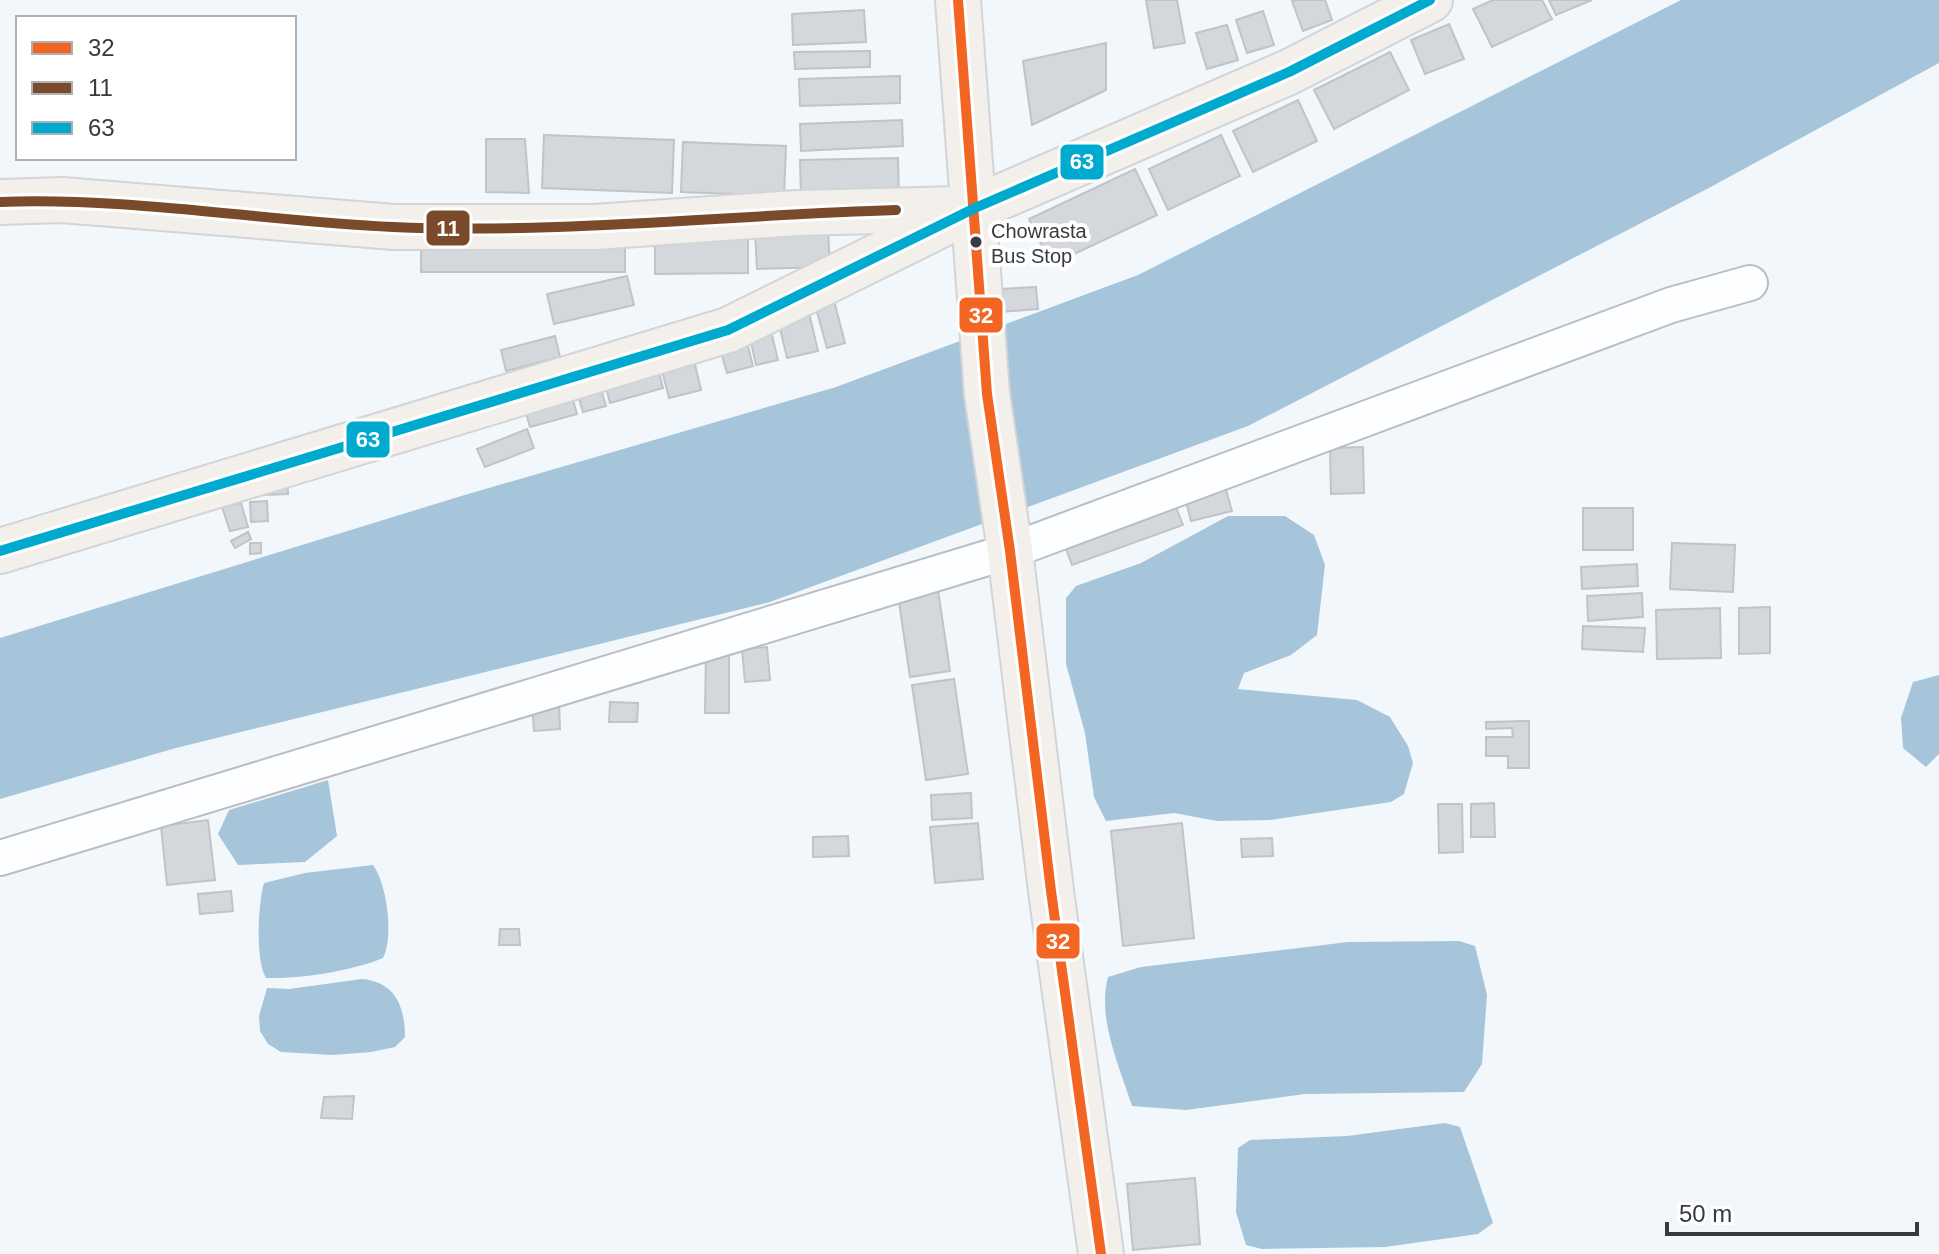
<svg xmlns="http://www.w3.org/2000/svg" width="1939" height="1254" font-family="Arial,sans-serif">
  <rect width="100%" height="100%" fill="#f2f7fc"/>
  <g fill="#a6c5da">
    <path d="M 1681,0 L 1939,0 L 1939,63 L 1707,189 L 1248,426 L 770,602 L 176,748 L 0,799 L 0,638 L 458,497 L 836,387 L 1138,275 Z"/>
    <path d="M 1228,516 L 1285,516 L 1314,535 L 1325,565 L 1317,635 L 1291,655 L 1244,673 L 1238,689 L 1357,700 L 1390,717 L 1408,746 L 1413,763 L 1404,794 L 1391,802 L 1270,820 L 1217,821 L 1174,813 L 1106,821 L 1094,797 L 1085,733 L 1066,664 L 1066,598 L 1076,586 L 1141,563 Z"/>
    <path d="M 1939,675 L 1939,754 L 1926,767 L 1903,748 L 1901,718 L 1913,682 Z"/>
    <path d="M 328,780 L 337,836 L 305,862 L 238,865 L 218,834 L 229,810 Z"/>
    <path d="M 373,865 C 387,884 394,937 383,958 C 352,971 300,979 266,978 C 255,960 258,903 264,883 L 305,873 Z"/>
    <path d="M 1459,941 L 1475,946 L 1487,995 L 1482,1064 L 1464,1092 L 1305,1094 L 1186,1110 L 1132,1106 C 1119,1065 1097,1019 1108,977 L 1141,967 L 1348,942 Z"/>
    <path d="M 362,979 C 395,982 405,1006 405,1037 L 395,1047 L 371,1052 L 333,1055 L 281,1052 L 268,1044 L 260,1031 L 259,1016 L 267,988 L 289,989 Z"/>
    <path d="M 1445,1123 L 1460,1127 L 1493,1223 L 1478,1234 L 1385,1247 L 1262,1249 L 1246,1245 L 1236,1212 L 1238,1148 L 1250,1140 L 1347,1136 Z"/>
  </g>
  <g fill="#d4d8dc" stroke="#c0c3c7" stroke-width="2">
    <path d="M 1146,0 L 1177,0 L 1185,43 L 1154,48 Z"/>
    <path d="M 1296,0 L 1325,0 L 1332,20 L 1303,31 L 1292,1 Z"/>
    <path d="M 1493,0 L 1542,0 L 1552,19 L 1492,47 L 1473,9 Z"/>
    <path d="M 1549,0 L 1592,0 L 1556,15 Z"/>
    <path d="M 864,10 L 866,42 L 793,45 L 792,14 Z"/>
    <path d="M 1263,11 L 1274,45 L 1247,53 L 1236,20 Z"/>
    <path d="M 1449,24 L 1464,59 L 1425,74 L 1411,40 Z"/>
    <path d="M 1227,25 L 1238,60 L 1207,69 L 1196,33 Z"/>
    <path d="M 1106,43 L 1106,90 L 1032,125 L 1023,61 Z"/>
    <path d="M 870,51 L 870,67 L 795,69 L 794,52 Z"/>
    <path d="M 1390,52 L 1409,90 L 1334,129 L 1314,90 Z"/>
    <path d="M 900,76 L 900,103 L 800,106 L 799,79 Z"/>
    <path d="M 1298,100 L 1317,141 L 1253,172 L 1233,131 Z"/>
    <path d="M 902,120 L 903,146 L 801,151 L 800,124 Z"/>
    <path d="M 544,135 L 674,140 L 672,193 L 542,188 Z"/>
    <path d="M 1221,135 L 1240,176 L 1168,210 L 1149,169 Z"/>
    <path d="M 486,139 L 525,139 L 529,193 L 486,192 Z"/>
    <path d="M 683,142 L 786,146 L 784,196 L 681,192 Z"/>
    <path d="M 898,158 L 899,196 L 801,198 L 800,160 Z"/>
    <path d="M 1135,169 L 1157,215 L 1051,265 L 1029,219 Z"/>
    <path d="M 748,228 L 748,273 L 655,274 L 655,229 Z"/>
    <path d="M 828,229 L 830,267 L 757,269 L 755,232 Z"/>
    <rect x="421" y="234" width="204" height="38"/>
    <path d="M 627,276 L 634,305 L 554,324 L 547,294 Z"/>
    <path d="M 1036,287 L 1038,309 L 1001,312 L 999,289 Z"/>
    <path d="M 831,289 L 845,343 L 827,348 L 812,294 Z"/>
    <path d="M 807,304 L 818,351 L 787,358 L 776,311 Z"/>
    <path d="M 768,319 L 778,360 L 756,365 L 747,324 Z"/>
    <path d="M 687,331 L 701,390 L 669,398 L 654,339 Z"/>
    <path d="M 744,331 L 753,366 L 727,373 L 717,338 Z"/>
    <path d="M 555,336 L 560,357 L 506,371 L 501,350 Z"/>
    <path d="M 651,342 L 663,388 L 610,403 L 598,356 Z"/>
    <path d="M 562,362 L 577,414 L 530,427 L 515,375 Z"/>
    <path d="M 594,365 L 606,406 L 583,412 L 571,371 Z"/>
    <path d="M 527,429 L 534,448 L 485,467 L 477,449 Z"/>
    <path d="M 1363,447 L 1364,493 L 1331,494 L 1330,448 Z"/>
    <path d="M 263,470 L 287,470 L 288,494 L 264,495 Z"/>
    <path d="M 1224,483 L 1232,511 L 1191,521 L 1184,493 Z"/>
    <path d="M 1173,500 L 1183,525 L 1072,565 L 1063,540 Z"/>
    <path d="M 267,501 L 268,521 L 251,522 L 250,502 Z"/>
    <path d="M 241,503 L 248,527 L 230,531 L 222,507 Z"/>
    <rect x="1583" y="508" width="50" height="42"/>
    <path d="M 248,532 L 251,539 L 235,548 L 231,541 Z"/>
    <path d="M 250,543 L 261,543 L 261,553 L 250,554 Z"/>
    <path d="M 1672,543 L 1735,545 L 1733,592 L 1670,589 Z"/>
    <path d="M 1637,564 L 1638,586 L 1582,589 L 1581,567 Z"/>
    <path d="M 938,590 L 950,671 L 910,677 L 898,595 Z"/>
    <path d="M 1642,593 L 1643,617 L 1588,621 L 1587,596 Z"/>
    <path d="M 1770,607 L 1770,653 L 1739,654 L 1739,608 Z"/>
    <path d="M 1720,608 L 1721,658 L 1657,659 L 1656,610 Z"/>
    <path d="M 1583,626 L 1645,628 L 1643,652 L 1582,649 Z"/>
    <path d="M 767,647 L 770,680 L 745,682 L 742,649 Z"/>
    <path d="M 706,653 L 729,653 L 729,713 L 705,713 Z"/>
    <path d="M 954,679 L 968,774 L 926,780 L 912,685 Z"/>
    <path d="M 559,702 L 560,729 L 534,731 L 532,703 Z"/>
    <path d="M 610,702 L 638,703 L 637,722 L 609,722 Z"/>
    <path d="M 1529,721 L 1529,768 L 1508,768 L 1508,756 L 1486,756 L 1486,737 L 1513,737 L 1512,728 L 1486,729 L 1486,722 Z"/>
    <path d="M 971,793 L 972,818 L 932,820 L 931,795 Z"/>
    <path d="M 1494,803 L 1495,837 L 1471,837 L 1471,804 Z"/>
    <path d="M 1438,804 L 1462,804 L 1463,852 L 1439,853 Z"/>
    <path d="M 208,820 L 215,880 L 167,885 L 161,826 Z"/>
    <path d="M 978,823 L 983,879 L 935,883 L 930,827 Z"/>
    <path d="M 1182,823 L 1194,938 L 1123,946 L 1111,831 Z"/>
    <path d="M 848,836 L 849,856 L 813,857 L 813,837 Z"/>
    <path d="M 1272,838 L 1273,856 L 1242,857 L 1241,839 Z"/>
    <path d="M 231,891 L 233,911 L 200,914 L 198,894 Z"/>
    <path d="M 500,929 L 519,929 L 520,945 L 499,945 Z"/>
    <path d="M 354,1096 L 352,1119 L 321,1118 L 324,1097 Z"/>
    <path d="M 1195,1178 L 1200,1244 L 1133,1250 L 1127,1184 Z"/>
  </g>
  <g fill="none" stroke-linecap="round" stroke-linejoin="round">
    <g stroke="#babdc1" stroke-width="38">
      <path id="minor" d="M 0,858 L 1010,551 L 1671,305 L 1750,283"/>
    </g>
    <g stroke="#d2d4d8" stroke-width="48">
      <g id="major">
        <path d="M 958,0 L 987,394 L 1010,551 L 1051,891 L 1101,1254"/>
        <path d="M 0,202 L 62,200 L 394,227 L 594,227 L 797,213 L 960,209"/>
        <path d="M 0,551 L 728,330 L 975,208 L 1289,72 L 1430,0"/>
      </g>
    </g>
    <use href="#minor" stroke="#fdfeff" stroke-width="34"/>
    <use href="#major" stroke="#f3f0ec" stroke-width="44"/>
    <g stroke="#fff" stroke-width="16">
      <path id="bus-1" d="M 958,0 L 987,394 L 1010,551 L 1051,891 L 1101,1254"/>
    </g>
    <g stroke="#fff" stroke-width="16">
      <path id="bus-2" d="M 0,202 C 131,197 262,221 393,227 C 561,234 728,215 896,210"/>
    </g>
    <g stroke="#fff" stroke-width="16">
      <path id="bus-3" d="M 0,551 L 728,330 L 975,208 L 1289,72 L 1430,0"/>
    </g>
    <use href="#bus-1" stroke="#f26522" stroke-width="10"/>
    <use href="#bus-2" stroke="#7a4b2a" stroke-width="10"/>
    <use href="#bus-3" stroke="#00a9ce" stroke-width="10"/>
  </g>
  <circle fill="#373a3e" stroke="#fff" stroke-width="3" cx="976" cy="242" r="7"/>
  <g text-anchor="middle" stroke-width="8" stroke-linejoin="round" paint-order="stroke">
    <g font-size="20" fill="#373a3e" stroke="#fff" text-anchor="start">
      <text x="991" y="238">Chowrasta<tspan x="991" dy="25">Bus Stop</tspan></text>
    </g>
  </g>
  <g stroke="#fff" stroke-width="3">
    <rect x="1059" y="143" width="46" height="38" rx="8" fill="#00a9ce"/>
    <rect x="425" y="209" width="46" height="38" rx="8" fill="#7a4b2a"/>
    <rect x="958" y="296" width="46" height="38" rx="8" fill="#f26522"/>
    <rect x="345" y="420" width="46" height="39" rx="8" fill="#00a9ce"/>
    <rect x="1035" y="922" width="46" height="38" rx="8" fill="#f26522"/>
  </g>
  <g font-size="22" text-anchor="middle" font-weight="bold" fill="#fff">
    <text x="1082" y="169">63</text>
    <text x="448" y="236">11</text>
    <text x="981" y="323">32</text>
    <text x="368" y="447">63</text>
    <text x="1058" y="949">32</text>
  </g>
  <rect x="16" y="16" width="280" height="144" fill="#ffffff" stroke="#afb0b2" stroke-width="2"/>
  <rect x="32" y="42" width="40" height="12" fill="#f26522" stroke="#afb0b2" stroke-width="2"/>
  <text x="88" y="56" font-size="24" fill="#373a3e">32</text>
  <rect x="32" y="82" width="40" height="12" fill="#7a4b2a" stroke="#afb0b2" stroke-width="2"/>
  <text x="88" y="96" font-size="24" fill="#373a3e">11</text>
  <rect x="32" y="122" width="40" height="12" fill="#00a9ce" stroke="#afb0b2" stroke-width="2"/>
  <text x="88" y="136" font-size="24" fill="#373a3e">63</text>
  <path d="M1667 1222v12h250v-12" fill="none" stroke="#373a3e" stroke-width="4"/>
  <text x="1679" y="1222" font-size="24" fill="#373a3e" stroke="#ffffff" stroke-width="6" paint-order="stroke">50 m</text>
</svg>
